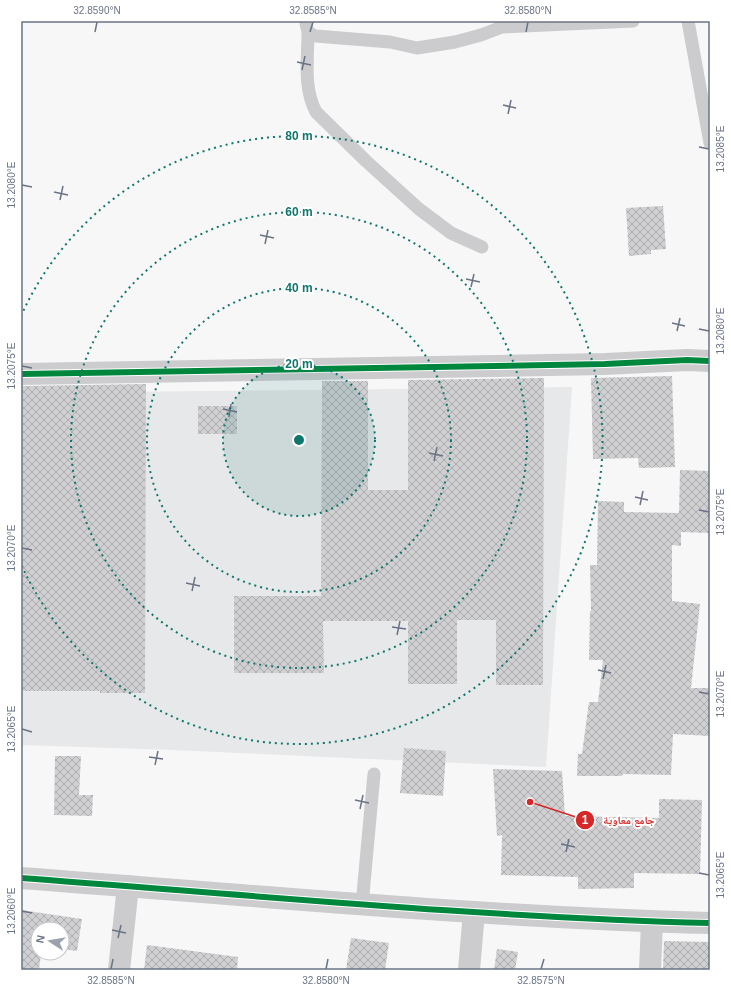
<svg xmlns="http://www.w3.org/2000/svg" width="731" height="991" font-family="Arial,'Noto Naskh Arabic',sans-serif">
  <defs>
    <pattern id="building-cross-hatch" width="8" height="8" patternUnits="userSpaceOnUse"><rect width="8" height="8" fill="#d0d0d2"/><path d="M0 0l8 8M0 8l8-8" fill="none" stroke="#adadb0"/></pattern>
  </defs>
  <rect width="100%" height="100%" fill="#f7f7f7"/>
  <path fill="#e7e8e9" d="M 572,387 L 546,767 L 173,750 L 21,745 L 21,393 Z"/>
  <g fill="url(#building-cross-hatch)">
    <path d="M 663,206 L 666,249 L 651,250 L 651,254 L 629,256 L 626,208 Z"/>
    <path d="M 672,376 L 675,467 L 639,468 L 638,458 L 593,459 L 591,378 Z"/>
    <path d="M 544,378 L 543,685 L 496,685 L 496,620 L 457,620 L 457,684 L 408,684 L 408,621 L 323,621 L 324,673 L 234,673 L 234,596 L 321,596 L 322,381 L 368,381 L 368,490 L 408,490 L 408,380 Z"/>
    <path d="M 146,384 L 145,693 L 100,693 L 100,691 L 21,691 L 21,386 Z"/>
    <rect x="198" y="406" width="39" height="28"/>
    <path d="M 680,470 L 710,471 L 710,533 L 681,532 L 681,546 L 672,545 L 672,601 L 700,604 L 691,688 L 710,688 L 710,736 L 673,734 L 671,775 L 623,774 L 622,776 L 577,776 L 578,754 L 582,754 L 589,702 L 598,702 L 603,660 L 589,660 L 590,611 L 591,611 L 590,565 L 597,565 L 598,501 L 624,502 L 624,512 L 679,513 Z"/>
    <path d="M 404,748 L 446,751 L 443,796 L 400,793 Z"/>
    <path d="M 55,756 L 81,756 L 79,795 L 93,795 L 92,816 L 54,815 Z"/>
    <path d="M 493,769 L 562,771 L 565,816 L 659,818 L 659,799 L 702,800 L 700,874 L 634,873 L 634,888 L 578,889 L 578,877 L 501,875 L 502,835 L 497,836 Z"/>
    <path d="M 21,910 L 82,919 L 77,951 L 62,949 L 62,929 L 38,929 L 38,953 L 41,953 L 39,970 L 21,970 Z"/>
    <path d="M 351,938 L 389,943 L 385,970 L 346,970 Z"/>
    <path d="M 664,941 L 710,942 L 710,970 L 663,970 Z"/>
    <path d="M 147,945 L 238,957 L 237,970 L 144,970 Z"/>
    <path d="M 497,949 L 518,952 L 515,970 L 494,970 Z"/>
  </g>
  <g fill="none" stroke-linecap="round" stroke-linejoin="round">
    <g stroke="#ccccce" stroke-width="13">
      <path d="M 306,21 C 306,29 308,34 316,36 L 390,42 L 417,48 L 455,42 L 481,35 L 502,27 L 633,21"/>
      <path d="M 688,21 L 710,143"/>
      <path d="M 308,32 C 308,58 303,88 316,112 L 366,161 L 419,209 L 451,233 L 482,247"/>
      <path d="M 362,905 L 374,774"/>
    </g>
    <g stroke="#ccccce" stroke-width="22">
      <path d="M 21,374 L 605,364 L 687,360 L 710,361"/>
      <path d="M 21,878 C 250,895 480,917 710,923"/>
      <path d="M 119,970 L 128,886"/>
      <path d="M 469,970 L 474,912"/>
      <path d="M 650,970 L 652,922"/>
    </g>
    <g stroke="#fff" stroke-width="8">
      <g id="cycleway">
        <path d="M 21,374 L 605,364 L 687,360 L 710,361"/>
        <path d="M 21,878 C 250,895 480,917 710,923"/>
      </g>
    </g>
    <use href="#cycleway" stroke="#00873e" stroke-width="6"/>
  </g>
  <path fill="none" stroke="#6a7385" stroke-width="1.5" d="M 95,32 L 97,22M 310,32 L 313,22M 526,32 L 528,22M 297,62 L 311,65M 302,70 L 305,56M 503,105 L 516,108M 508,114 L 511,100M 699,147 L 709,149M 22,185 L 32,187M 54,192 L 68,195M 60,200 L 63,186M 260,235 L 274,238M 265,244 L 268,230M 466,279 L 480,282M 471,287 L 474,274M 672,323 L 685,326M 699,329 L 709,331M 677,331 L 680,318M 22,366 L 32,368M 223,409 L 237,412M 229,417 L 231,404M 429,453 L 443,456M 434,461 L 437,447M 635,497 L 648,500M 640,505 L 643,491M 699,510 L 709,512M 22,548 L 32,550M 186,583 L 200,586M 192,591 L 195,577M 392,627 L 406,629M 397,635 L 400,621M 598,670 L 611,673M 603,679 L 606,665M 699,692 L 709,694M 22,729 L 32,732M 149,757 L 163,759M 155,765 L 158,751M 355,800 L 369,803M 360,809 L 363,795M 561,844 L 575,847M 566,852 L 569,839M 699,873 L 709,875M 22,911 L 32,913M 112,930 L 126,933M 118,938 L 121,925M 111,969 L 113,959M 326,969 L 328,959M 541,969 L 544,959"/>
  <circle cx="299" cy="440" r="76" fill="#0f766e" fill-opacity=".12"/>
  <g fill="none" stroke="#0f766e" stroke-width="2" stroke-dasharray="2 4">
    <circle cx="299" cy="440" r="76"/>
    <circle cx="299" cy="440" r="152"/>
    <circle cx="299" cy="440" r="228"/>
    <path d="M21 316A304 304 0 1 1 21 564"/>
  </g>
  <circle cx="299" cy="440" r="6" fill="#0f766e" stroke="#fff" stroke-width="2"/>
  <g font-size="12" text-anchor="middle" font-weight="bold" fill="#0f766e" stroke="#fff" stroke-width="4" stroke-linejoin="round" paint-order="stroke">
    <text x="299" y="140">80 m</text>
    <text x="299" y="216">60 m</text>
    <text x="299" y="292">40 m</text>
    <text x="299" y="368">20 m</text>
  </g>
  <path fill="none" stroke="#d62828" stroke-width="1.5" d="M530 802L585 820"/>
  <g fill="#d62828" stroke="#fff" stroke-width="1.5">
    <circle cx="530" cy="802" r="4"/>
    <circle cx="585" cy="820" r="10"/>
  </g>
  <g font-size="12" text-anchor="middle" font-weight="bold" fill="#fff">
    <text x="585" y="824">1</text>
  </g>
  <g font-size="11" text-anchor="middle" font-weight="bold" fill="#d62828" stroke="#fff" stroke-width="4" stroke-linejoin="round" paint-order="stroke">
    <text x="629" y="824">جامع معاوية</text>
  </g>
  <rect width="731" height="991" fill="none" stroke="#ffffff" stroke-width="44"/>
  <g transform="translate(50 941) rotate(282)"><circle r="19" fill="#ffffff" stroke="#c3c7ce"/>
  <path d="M0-3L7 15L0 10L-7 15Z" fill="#9ba1ad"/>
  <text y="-6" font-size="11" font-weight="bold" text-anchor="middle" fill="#6a7385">N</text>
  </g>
  <rect x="22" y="22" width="687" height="947" fill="none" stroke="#6a7385" stroke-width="1.5"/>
  <g font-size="10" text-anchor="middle" fill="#6a7385">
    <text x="97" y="14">32.8590°N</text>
    <text x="313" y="14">32.8585°N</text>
    <text x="528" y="14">32.8580°N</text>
    <text transform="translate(720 149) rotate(-90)" y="4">13.2085°E</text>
    <text transform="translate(11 185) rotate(-90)" y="4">13.2080°E</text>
    <text transform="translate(720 331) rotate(-90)" y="4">13.2080°E</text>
    <text transform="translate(11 366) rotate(-90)" y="4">13.2075°E</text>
    <text transform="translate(720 512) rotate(-90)" y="4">13.2075°E</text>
    <text transform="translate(11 548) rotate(-90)" y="4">13.2070°E</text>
    <text transform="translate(720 694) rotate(-90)" y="4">13.2070°E</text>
    <text transform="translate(11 729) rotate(-90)" y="4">13.2065°E</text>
    <text transform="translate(720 875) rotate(-90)" y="4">13.2065°E</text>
    <text transform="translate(11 911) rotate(-90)" y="4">13.2060°E</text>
    <text x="111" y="984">32.8585°N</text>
    <text x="326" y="984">32.8580°N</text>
    <text x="541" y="984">32.8575°N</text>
  </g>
</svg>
